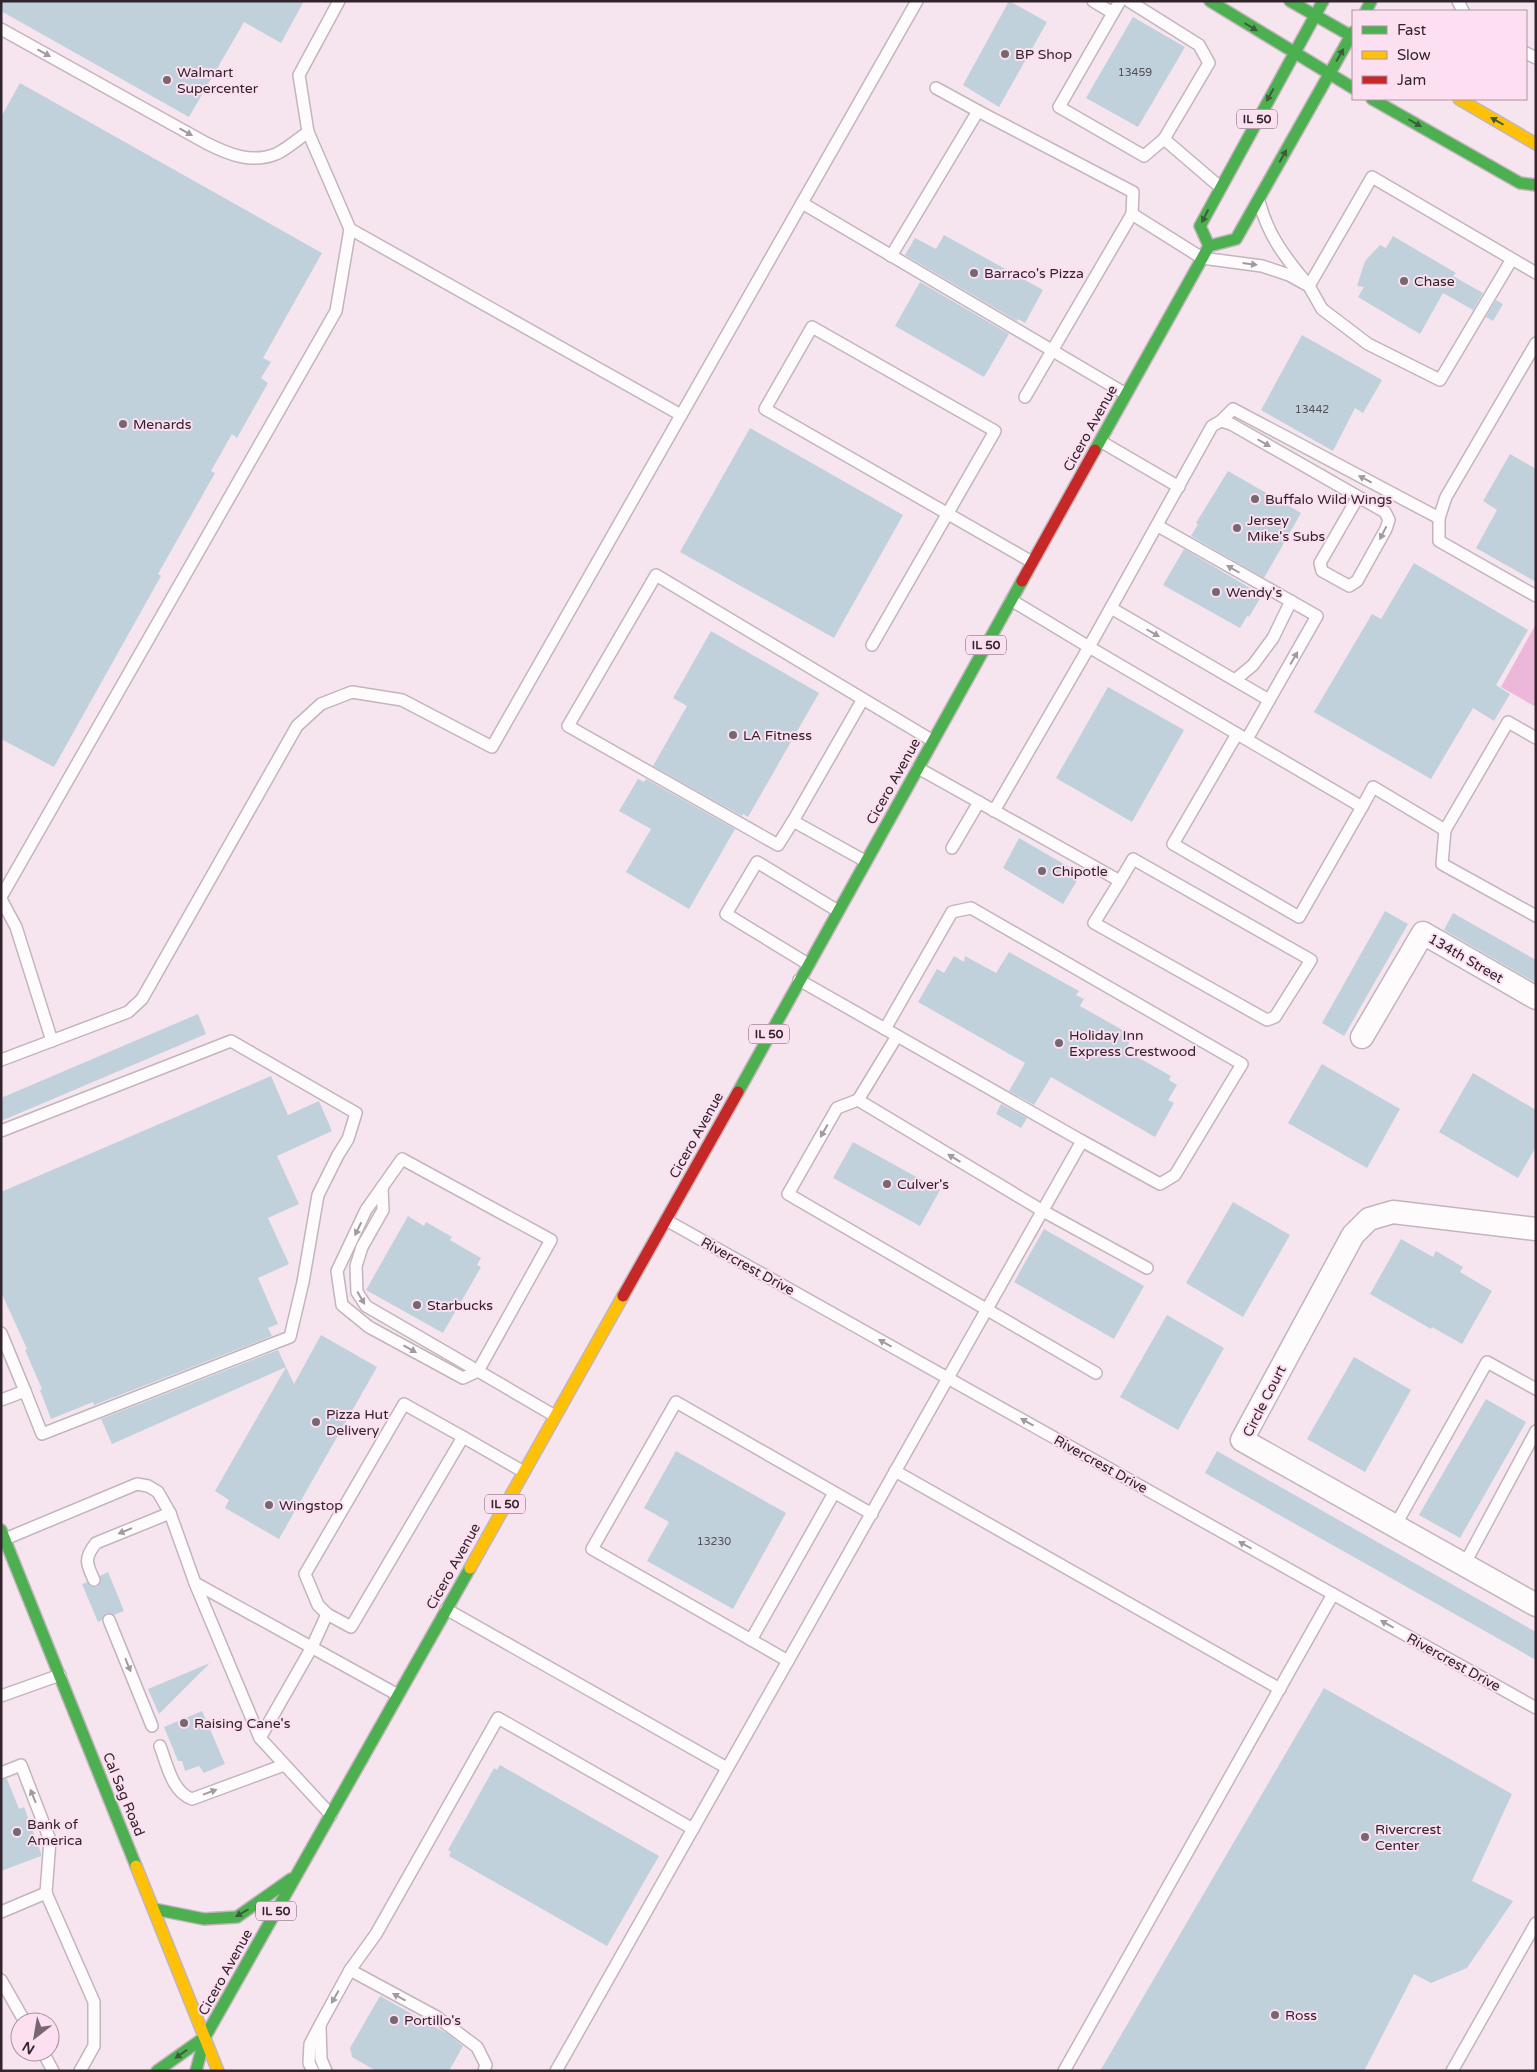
<svg xmlns="http://www.w3.org/2000/svg" width="1537" height="2072" font-family="'Varela Round',sans-serif">
  <rect width="100%" height="100%" fill="#f6e5ef"/>
  <path fill="#ecb7d8" d="M 1536,624 L 1536,707 L 1501,687 Z"/>
  <g fill="#c0d1db">
    <path d="M 1,1 L 304,1 L 281,43 L 244,22 L 189,117 L 1,11 Z"/>
    <path d="M 1009,1 L 1047,22 L 999,107 L 963,85 Z"/>
    <path d="M 1133,17 L 1185,47 L 1138,127 L 1086,98 Z"/>
    <path d="M 20,83 L 322,253 L 263,358 L 271,362 L 261,378 L 268,383 L 237,438 L 232,434 L 211,471 L 215,473 L 158,574 L 161,576 L 54,767 L 1,739 L 1,117 Z"/>
    <path d="M 944,235 L 1043,290 L 1025,323 L 1018,319 L 1017,321 L 905,255 L 915,238 L 936,249 Z"/>
    <path d="M 1393,236 L 1456,273 L 1453,276 L 1483,293 L 1473,310 L 1443,293 L 1420,334 L 1358,297 L 1364,287 L 1357,286 L 1365,261 L 1380,245 L 1386,248 Z"/>
    <path d="M 920,282 L 1009,334 L 984,377 L 895,326 Z"/>
    <path d="M 1496,300 L 1503,304 L 1493,321 L 1486,317 Z"/>
    <path d="M 1302,335 L 1382,380 L 1363,413 L 1355,408 L 1333,451 L 1261,410 Z"/>
    <path d="M 750,428 L 903,515 L 834,638 L 680,552 Z"/>
    <path d="M 1510,454 L 1536,469 L 1536,582 L 1476,548 L 1497,510 L 1483,501 Z"/>
    <path d="M 1228,471 L 1301,513 L 1264,578 L 1191,536 L 1198,524 L 1196,523 Z"/>
    <path d="M 1184,549 L 1262,595 L 1249,617 L 1247,616 L 1240,628 L 1163,585 Z"/>
    <path d="M 1414,563 L 1528,630 L 1496,685 L 1510,694 L 1494,721 L 1473,708 L 1431,779 L 1314,712 L 1372,614 L 1381,619 Z"/>
    <path d="M 711,631 L 819,693 L 748,817 L 743,814 L 742,816 L 653,766 L 687,706 L 673,698 Z"/>
    <path d="M 1108,687 L 1184,730 L 1132,822 L 1056,778 Z"/>
    <path d="M 638,779 L 644,782 L 646,779 L 735,829 L 689,909 L 626,872 L 651,829 L 619,811 Z"/>
    <path d="M 1019,838 L 1081,874 L 1063,904 L 1003,868 Z"/>
    <path d="M 1385,911 L 1408,924 L 1344,1036 L 1322,1023 Z"/>
    <path d="M 1453,913 L 1536,960 L 1536,983 L 1444,930 Z"/>
    <path d="M 1009,952 L 1079,991 L 1076,995 L 1084,999 L 1080,1006 L 1133,1036 L 1125,1050 L 1171,1076 L 1169,1080 L 1177,1085 L 1168,1100 L 1174,1103 L 1155,1137 L 1051,1077 L 1034,1105 L 1009,1091 L 1025,1063 L 918,1002 L 937,969 L 944,973 L 954,956 L 964,962 L 965,956 L 996,973 Z"/>
    <path d="M 198,1014 L 206,1034 L 1,1121 L 1,1098 Z"/>
    <path d="M 1322,1064 L 1400,1109 L 1367,1168 L 1288,1123 Z"/>
    <path d="M 1473,1073 L 1536,1110 L 1536,1147 L 1518,1178 L 1439,1132 Z"/>
    <path d="M 271,1076 L 288,1115 L 319,1101 L 332,1131 L 277,1156 L 299,1204 L 268,1218 L 289,1264 L 258,1278 L 278,1324 L 268,1328 L 272,1336 L 94,1405 L 93,1402 L 51,1419 L 40,1390 L 42,1389 L 25,1350 L 27,1349 L 1,1292 L 1,1192 Z"/>
    <path d="M 1001,1104 L 1027,1118 L 1021,1128 L 996,1114 Z"/>
    <path d="M 853,1142 L 940,1190 L 920,1226 L 833,1178 Z"/>
    <path d="M 1233,1202 L 1290,1235 L 1243,1317 L 1186,1283 Z"/>
    <path d="M 408,1216 L 424,1226 L 426,1222 L 452,1237 L 450,1240 L 481,1258 L 477,1265 L 481,1267 L 443,1333 L 366,1290 Z"/>
    <path d="M 1044,1229 L 1144,1286 L 1114,1339 L 1014,1282 Z"/>
    <path d="M 1401,1239 L 1433,1257 L 1436,1251 L 1463,1267 L 1460,1272 L 1492,1291 L 1462,1344 L 1432,1327 L 1431,1329 L 1370,1294 Z"/>
    <path d="M 1167,1315 L 1224,1348 L 1178,1430 L 1120,1397 Z"/>
    <path d="M 321,1335 L 377,1367 L 279,1539 L 225,1508 L 229,1500 L 215,1491 L 286,1367 L 294,1384 Z"/>
    <path d="M 278,1350 L 286,1367 L 112,1444 L 101,1419 Z"/>
    <path d="M 1354,1357 L 1411,1390 L 1365,1472 L 1307,1439 Z"/>
    <path d="M 1486,1399 L 1526,1422 L 1460,1538 L 1419,1515 Z"/>
    <path d="M 676,1451 L 786,1513 L 733,1609 L 647,1561 L 669,1522 L 644,1508 Z"/>
    <path d="M 1217,1451 L 1536,1632 L 1536,1660 L 1205,1473 Z"/>
    <path d="M 108,1572 L 124,1611 L 114,1615 L 106,1613 L 102,1620 L 98,1622 L 82,1584 L 87,1582 L 90,1586 L 97,1587 L 101,1581 L 100,1576 Z"/>
    <path d="M 210,1663 L 159,1714 L 148,1689 Z"/>
    <path d="M 1324,1688 L 1512,1794 L 1472,1881 L 1513,1901 L 1467,1968 L 1431,1983 L 1414,1974 L 1364,2071 L 1100,2071 Z"/>
    <path d="M 202,1711 L 225,1764 L 204,1773 L 199,1766 L 185,1771 L 182,1761 L 178,1761 L 164,1727 Z"/>
    <path d="M 500,1765 L 659,1856 L 607,1946 L 449,1856 L 451,1852 L 448,1850 L 494,1768 L 497,1770 Z"/>
    <path d="M 7,1779 L 19,1809 L 24,1807 L 41,1853 L 41,1856 L 1,1871 L 1,1780 Z"/>
    <path d="M 380,1996 L 448,2034 L 463,2046 L 449,2071 L 376,2071 L 352,2057 L 350,2048 Z"/>
  </g>
  <g fill="none" stroke-linecap="round" stroke-linejoin="round">
    <g stroke="#c2b5bc" stroke-width="14">
      <g id="lane">
        <path d="M 339,1 L 299,75 L 308,132 L 350,229 L 681,415"/>
        <path d="M 1093,1 L 1113,13"/>
        <path d="M 1120,1 L 1059,107 L 1144,156 L 1164,139"/>
        <path d="M 1129,1 L 1199,45 L 1209,63 L 1164,139 L 1220,187"/>
        <path d="M 1458,1 L 1463,11"/>
        <path d="M 1,29 L 206,143 C 228,154 251,164 276,154 C 287,149 298,139 308,132"/>
        <path d="M 1526,53 L 1536,58"/>
        <path d="M 936,88 L 978,111"/>
        <path d="M 802,203 L 1126,394"/>
        <path d="M 1260,204 C 1268,235 1285,257 1304,280"/>
        <path d="M 891,256 L 978,111 L 1133,192 L 1132,214"/>
        <path d="M 1512,259 L 1440,380 L 1368,344 L 1322,309 L 1309,286 L 1372,177 L 1536,273"/>
        <path d="M 1536,343 L 1446,497 L 1439,518 L 1439,541 L 1536,596"/>
        <path d="M 1025,397 L 1132,214 L 1202,258 L 1262,266 L 1289,275 L 1309,286"/>
        <path d="M 1221,421 L 1231,424 L 1385,512 L 1389,520 L 1386,529 L 1357,581 L 1349,586 L 1322,571 L 1320,563 L 1358,497"/>
        <path d="M 1100,441 L 1179,487"/>
        <path d="M 1158,526 L 1317,616 L 1247,739"/>
        <path d="M 1011,600 L 1089,647 L 1212,426 L 1221,421 L 1233,409 L 1439,518"/>
        <path d="M 1111,608 L 1269,700"/>
        <path d="M 872,645 L 995,431 L 812,327 L 765,409 L 1032,562"/>
        <path d="M 1235,680 L 1253,665 L 1273,638 L 1291,601"/>
        <path d="M 1237,734 L 1173,844 L 1299,917 L 1362,807"/>
        <path d="M 918,768 L 1120,881 L 1133,859 L 1311,960 L 1275,1017 L 1267,1020 L 1094,923 L 1120,881"/>
        <path d="M 994,811 L 1089,647 L 1362,807 L 1373,787 L 1445,830 L 1508,722 L 1536,738"/>
        <path d="M 793,821 L 863,699"/>
        <path d="M 1445,830 L 1442,864 L 1536,916"/>
        <path d="M 952,848 L 979,802"/>
        <path d="M 865,861 L 793,821 L 778,845 L 568,726 L 656,575 L 933,741"/>
        <path d="M 1,897 L 336,311 L 350,229"/>
        <path d="M 1,899 L 16,927 L 52,1041"/>
        <path d="M 808,964 L 726,914 L 757,862 L 838,911"/>
        <path d="M 885,1029 L 952,912 L 971,908 L 1242,1064 L 1175,1175 L 1160,1184 L 1082,1141"/>
        <path d="M 897,1036 L 858,1100 L 837,1108 L 788,1194 L 1096,1373"/>
        <path d="M 1,1060 L 128,1012 L 142,999 L 297,726 L 321,704 L 352,692 L 402,700 L 492,747 L 917,1"/>
        <path d="M 858,1100 L 1043,1211 L 1147,1268"/>
        <path d="M 1,1131 L 231,1041 L 356,1113 L 348,1139 L 338,1155 L 318,1195 L 303,1282 L 290,1337 L 42,1434 L 25,1391"/>
        <path d="M 382,1187 L 383,1210 L 362,1247 L 356,1266 L 357,1292 L 366,1306 L 478,1371"/>
        <path d="M 666,1220 L 1536,1708"/>
        <path d="M 1,1333 L 25,1391 L 1,1400"/>
        <path d="M 478,1371 L 463,1378 L 369,1327 L 342,1305 L 337,1271 L 366,1210 L 402,1159 L 551,1240 L 478,1371 L 555,1416"/>
        <path d="M 895,1471 L 1280,1689"/>
        <path d="M 1395,1526 L 1487,1362 L 1536,1389"/>
        <path d="M 5,1539 L 137,1484 L 148,1486 L 158,1492 L 170,1513 L 195,1583 L 260,1738 L 331,1815"/>
        <path d="M 1464,1565 L 1536,1431"/>
        <path d="M 94,1580 C 86,1563 84,1558 96,1543 L 170,1513"/>
        <path d="M 195,1583 L 398,1695"/>
        <path d="M 446,1609 L 727,1768"/>
        <path d="M 327,1614 L 318,1605 L 305,1574 L 404,1404 L 463,1437"/>
        <path d="M 109,1620 L 152,1726"/>
        <path d="M 751,1640 L 834,1493"/>
        <path d="M 788,1661 L 592,1549 L 676,1402 L 872,1514"/>
        <path d="M 1,1696 L 60,1675"/>
        <path d="M 260,1738 L 312,1647 L 327,1614 L 351,1627 L 463,1437 L 524,1472"/>
        <path d="M 160,1746 C 167,1764 172,1792 192,1799 L 284,1765"/>
        <path d="M 1,1773 L 21,1765 L 50,1840 L 46,1893"/>
        <path d="M 1,1912 L 46,1893 L 94,2002 L 94,2046 L 80,2071"/>
        <path d="M 350,1970 L 437,2017 L 477,2047 L 486,2065 L 484,2071"/>
        <path d="M 1,1980 L 25,2022"/>
        <path d="M 320,2027 L 321,2059 L 326,2071"/>
        <path d="M 43,2052 L 53,2071"/>
        <path d="M 313,2071 L 309,2063 L 310,2044 L 320,2025 L 350,1970 L 376,1934 L 498,1718 L 693,1829"/>
        <path d="M 556,2071 L 1082,1141 L 799,980"/>
        <path d="M 1064,2071 L 1333,1594"/>
        <path d="M 1452,2071 L 1536,1923"/>
      </g>
    </g>
    <g stroke="#c2b5bc" stroke-width="25">
      <g id="street">
        <path d="M 1362,1037 L 1423,933 L 1536,998"/>
        <path d="M 1536,1229 L 1393,1212 L 1369,1219 L 1353,1235 L 1242,1440 L 1536,1605"/>
      </g>
    </g>
    <g stroke="#c2b5bc" stroke-width="14">
      <g id="fast">
        <path d="M 1210,1 L 1353,88"/>
        <path d="M 1290,1 L 1353,37"/>
        <path d="M 1366,11 L 1371,1"/>
        <path d="M 1372,99 L 1520,183 L 1536,185"/>
        <path d="M 1209,246 L 1200,226 L 1323,1"/>
        <path d="M 1095,450 L 1209,246 L 1236,239 L 1353,32"/>
        <path d="M 738,1092 L 1022,581"/>
        <path d="M 1,1530 L 136,1866"/>
        <path d="M 154,1909 L 204,1919 L 237,1917 L 291,1879"/>
        <path d="M 157,2071 L 205,2037"/>
        <path d="M 196,2071 L 205,2037 L 470,1568"/>
      </g>
    </g>
    <g stroke="#c2b5bc" stroke-width="14">
      <g id="slow">
        <path d="M 1459,99 L 1536,144"/>
        <path d="M 470,1568 L 623,1296"/>
        <path d="M 136,1866 L 218,2071"/>
      </g>
    </g>
    <g stroke="#c2b5bc" stroke-width="14">
      <g id="jam">
        <path d="M 1022,581 L 1095,450"/>
        <path d="M 623,1296 L 738,1092"/>
      </g>
    </g>
    <use href="#lane" stroke="#fefbfd" stroke-width="11"/>
    <use href="#street" stroke="#fefbfd" stroke-width="22"/>
    <use href="#fast" stroke="#4caf50" stroke-width="11"/>
    <use href="#slow" stroke="#ffc107" stroke-width="11"/>
    <use href="#jam" stroke="#c62828" stroke-width="11"/>
  </g>
  <defs><path id="oneway-solid" d="M-6-.8H1V-3.2L6.5 0L1 3.2V.8H-6Z" transform="scale(1.25)"/></defs>
  <g fill="#3c5c3a">
    <use href="#oneway-solid" transform="translate(1251 27) rotate(31)"/>
    <use href="#oneway-solid" transform="translate(1340 55) rotate(-60)"/>
    <use href="#oneway-solid" transform="translate(1270 95) rotate(119)"/>
    <use href="#oneway-solid" transform="translate(1497 121) rotate(-150)"/>
    <use href="#oneway-solid" transform="translate(1415 123) rotate(30)"/>
    <use href="#oneway-solid" transform="translate(1283 156) rotate(-61)"/>
    <use href="#oneway-solid" transform="translate(1205 216) rotate(117)"/>
    <use href="#oneway-solid" transform="translate(242 1913) rotate(150)"/>
    <use href="#oneway-solid" transform="translate(181 2054) rotate(145)"/>
  </g>
  <g fill="#a29a9f">
    <use href="#oneway-solid" transform="translate(44 53) rotate(29)"/>
    <use href="#oneway-solid" transform="translate(186 132) rotate(29)"/>
    <use href="#oneway-solid" transform="translate(1250 264) rotate(7)"/>
    <use href="#oneway-solid" transform="translate(1264 443) rotate(30)"/>
    <use href="#oneway-solid" transform="translate(1365 479) rotate(-152)"/>
    <use href="#oneway-solid" transform="translate(1383 533) rotate(117)"/>
    <use href="#oneway-solid" transform="translate(1233 569) rotate(-150)"/>
    <use href="#oneway-solid" transform="translate(1153 633) rotate(30)"/>
    <use href="#oneway-solid" transform="translate(1294 658) rotate(-60)"/>
    <use href="#oneway-solid" transform="translate(824 1131) rotate(120)"/>
    <use href="#oneway-solid" transform="translate(954 1158) rotate(-149)"/>
    <use href="#oneway-solid" transform="translate(358 1229) rotate(116)"/>
    <use href="#oneway-solid" transform="translate(361 1298) rotate(60)"/>
    <use href="#oneway-solid" transform="translate(885 1343) rotate(-151)"/>
    <use href="#oneway-solid" transform="translate(410 1349) rotate(29)"/>
    <use href="#oneway-solid" transform="translate(1027 1422) rotate(-151)"/>
    <use href="#oneway-solid" transform="translate(125 1531) rotate(158)"/>
    <use href="#oneway-solid" transform="translate(1245 1545) rotate(-151)"/>
    <use href="#oneway-solid" transform="translate(1387 1624) rotate(-151)"/>
    <use href="#oneway-solid" transform="translate(128 1665) rotate(68)"/>
    <use href="#oneway-solid" transform="translate(210 1792) rotate(-20)"/>
    <use href="#oneway-solid" transform="translate(33 1796) rotate(-112)"/>
    <use href="#oneway-solid" transform="translate(335 1997) rotate(119)"/>
    <use href="#oneway-solid" transform="translate(399 1997) rotate(-151)"/>
  </g>
  <g fill="#776870" stroke="#fcdff0" stroke-width="2">
    <circle cx="1005" cy="54" r="5"/>
    <circle cx="167" cy="80" r="5"/>
    <circle cx="974" cy="273" r="5"/>
    <circle cx="1404" cy="281" r="5"/>
    <circle cx="123" cy="424" r="5"/>
    <circle cx="1255" cy="499" r="5"/>
    <circle cx="1237" cy="528" r="5"/>
    <circle cx="1216" cy="592" r="5"/>
    <circle cx="733" cy="735" r="5"/>
    <circle cx="1042" cy="871" r="5"/>
    <circle cx="1059" cy="1043" r="5"/>
    <circle cx="887" cy="1184" r="5"/>
    <circle cx="417" cy="1305" r="5"/>
    <circle cx="316" cy="1422" r="5"/>
    <circle cx="269" cy="1505" r="5"/>
    <circle cx="184" cy="1723" r="5"/>
    <circle cx="17" cy="1832" r="5"/>
    <circle cx="1365" cy="1837" r="5"/>
    <circle cx="1275" cy="2015" r="5"/>
    <circle cx="394" cy="2020" r="5"/>
  </g>
  <g text-anchor="middle" stroke-width="4" stroke-linejoin="round" paint-order="stroke">
    <g font-size="11" fill="#564f58">
      <text x="1135" y="76">13459</text>
      <text x="1312" y="413">13442</text>
      <text x="714" y="1545">13230</text>
    </g>
    <g fill="#fcdff0" stroke="#6f5c67" stroke-width="1">
      <rect x="1237" y="109.5" width="40" height="19" rx="4"/>
      <rect x="966" y="635.5" width="40" height="19" rx="4"/>
      <rect x="749" y="1024.5" width="40" height="19" rx="4"/>
      <rect x="485" y="1494.5" width="40" height="19" rx="4"/>
      <rect x="256" y="1901.5" width="40" height="19" rx="4"/>
    </g>
    <g font-size="12" font-weight="bold" fill="#32242c">
      <text x="1257" y="123">IL 50</text>
      <text x="986" y="649">IL 50</text>
      <text x="769" y="1038">IL 50</text>
      <text x="505" y="1508">IL 50</text>
      <text x="276" y="1915">IL 50</text>
    </g>
    <g font-size="14" fill="#32242c" stroke="#fcdff0" text-anchor="start">
      <text x="1015" y="59">BP Shop</text>
      <text x="177" y="77">Walmart<tspan x="177" dy="16">Supercenter</tspan></text>
      <text x="984" y="278">Barraco's Pizza</text>
      <text x="1414" y="286">Chase</text>
      <text x="133" y="429">Menards</text>
      <text x="1265" y="504">Buffalo Wild Wings</text>
      <text x="1247" y="525">Jersey<tspan x="1247" dy="16">Mike's Subs</tspan></text>
      <text x="1226" y="597">Wendy's</text>
      <text x="743" y="740">LA Fitness</text>
      <text x="1052" y="876">Chipotle</text>
      <text x="1069" y="1040">Holiday Inn<tspan x="1069" dy="16">Express Crestwood</tspan></text>
      <text x="897" y="1189">Culver's</text>
      <text x="427" y="1310">Starbucks</text>
      <text x="326" y="1419">Pizza Hut<tspan x="326" dy="16">Delivery</tspan></text>
      <text x="279" y="1510">Wingstop</text>
      <text x="194" y="1728">Raising Cane's</text>
      <text x="27" y="1829">Bank of<tspan x="27" dy="16">America</tspan></text>
      <text x="1375" y="1834">Rivercrest<tspan x="1375" dy="16">Center</tspan></text>
      <text x="1285" y="2020">Ross</text>
      <text x="404" y="2025">Portillo's</text>
    </g>
    <g font-size="14" fill="#32242c" stroke="#fcdff0">
      <text transform="translate(1090 428) rotate(-61)" y="5">Cicero Avenue</text>
      <text transform="translate(893 781) rotate(-61)" y="5">Cicero Avenue</text>
      <text transform="translate(1466 958) rotate(30)" y="5">134th Street</text>
      <text transform="translate(696 1135) rotate(-61)" y="5">Cicero Avenue</text>
      <text transform="translate(748 1266) rotate(29)" y="5">Rivercrest Drive</text>
      <text transform="translate(1264 1401) rotate(-63)" y="5">Circle Court</text>
      <text transform="translate(1101 1464) rotate(29)" y="5">Rivercrest Drive</text>
      <text transform="translate(453 1566) rotate(-61)" y="5">Cicero Avenue</text>
      <text transform="translate(1454 1662) rotate(29)" y="5">Rivercrest Drive</text>
      <text transform="translate(124 1794) rotate(68)" y="5">Cal Sag Road</text>
      <text transform="translate(225 1972) rotate(-61)" y="5">Cicero Avenue</text>
    </g>
  </g>
  <rect width="1537" height="2072" fill="none" stroke="#32242c" stroke-width="5"/>
  <rect x="1352" y="10" width="175" height="90" fill="#fcdff0" stroke="#ab94a2"/>
  <rect x="1362" y="26" width="25" height="8" fill="#4caf50" stroke="#ab94a2"/>
  <text x="1397" y="35" font-size="15" fill="#32242c">Fast</text>
  <rect x="1362" y="51" width="25" height="8" fill="#ffc107" stroke="#ab94a2"/>
  <text x="1397" y="60" font-size="15" fill="#32242c">Slow</text>
  <rect x="1362" y="76" width="25" height="8" fill="#c62828" stroke="#ab94a2"/>
  <text x="1397" y="85" font-size="15" fill="#32242c">Jam</text>
  <g transform="translate(35 2037) rotate(211)"><circle r="24" fill="#fcdff0" stroke="#ab94a2"/>
  <path d="M0-4L9 19L0 12L-9 19Z" fill="#776870"/>
  <text y="-8" font-size="14" font-weight="bold" text-anchor="middle" fill="#32242c">N</text>
  </g>
</svg>
